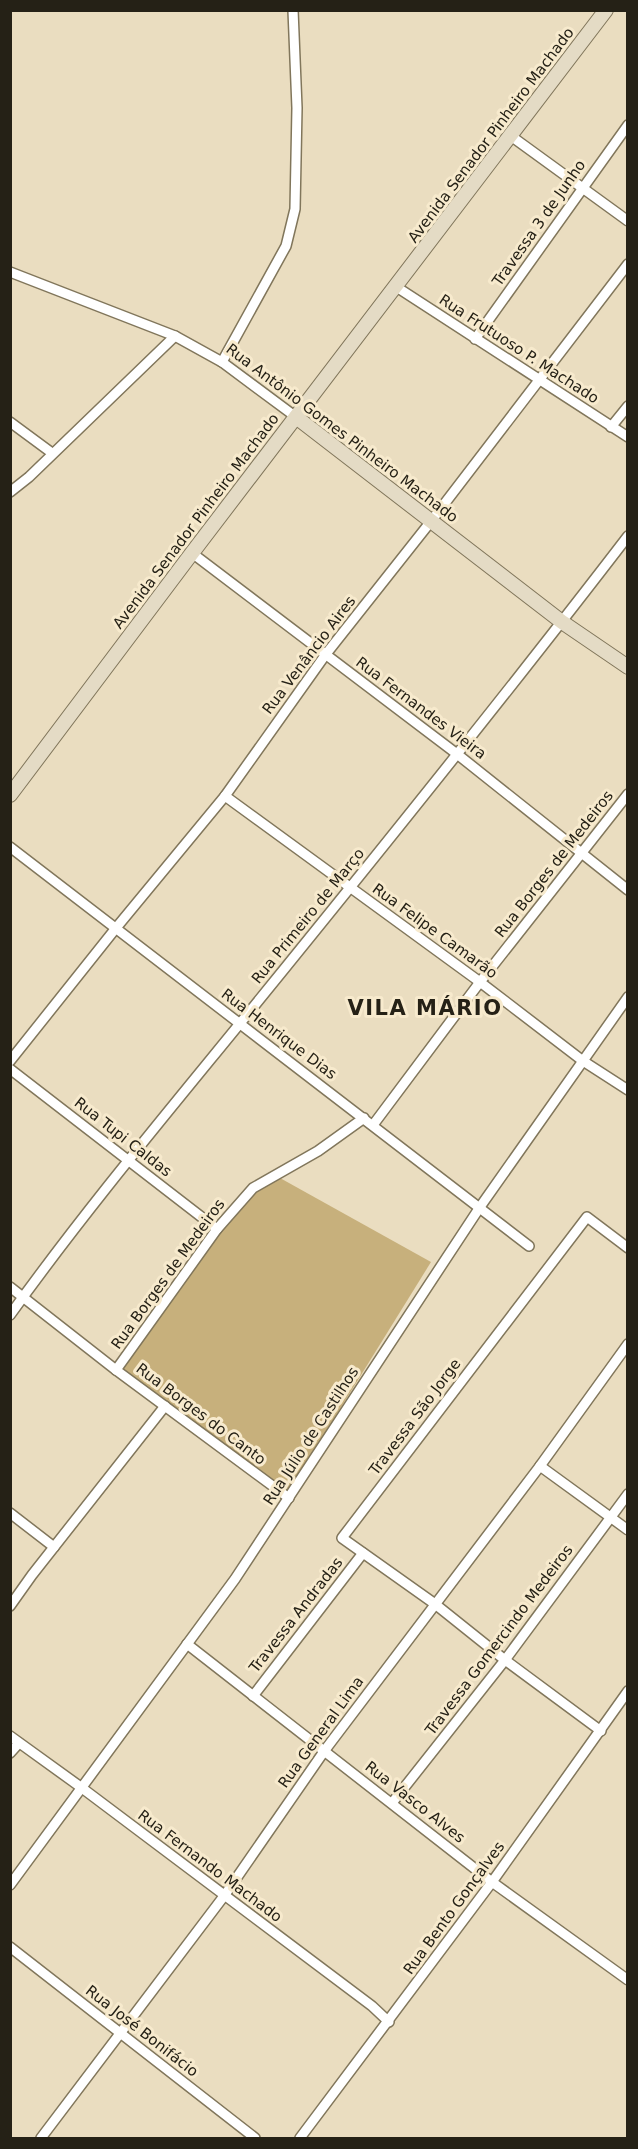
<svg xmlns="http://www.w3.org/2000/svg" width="638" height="2149" font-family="'DejaVu Sans',sans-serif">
  <rect width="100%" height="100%" fill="#eaddc0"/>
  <path fill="#c7b07c" d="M 280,1178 L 431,1262 L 288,1493 L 118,1369 L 218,1229 L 255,1189 Z"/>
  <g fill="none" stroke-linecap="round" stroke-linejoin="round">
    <g stroke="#81765b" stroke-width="12">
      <g id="street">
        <path d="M 511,136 L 628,221"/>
        <path d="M 10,272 L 175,336 L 222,362 L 296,417"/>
        <path d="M 395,286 L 628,437"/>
        <path d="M 475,339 L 628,125"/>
        <path d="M 222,362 L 286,246 L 295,209 L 297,108 L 293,10"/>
        <path d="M 10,422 L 52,453"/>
        <path d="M 611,427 L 628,406"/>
        <path d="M 10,492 L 29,477 L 175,336"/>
        <path d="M 192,553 L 457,754 L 628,890"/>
        <path d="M 225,796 L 480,982 L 583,1061 L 628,1090"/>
        <path d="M 10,847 L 529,1246"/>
        <path d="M 10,1061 L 116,928 L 225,796 L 326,654 L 432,520 L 628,264"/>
        <path d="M 10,1069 L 217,1229"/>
        <path d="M 373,1125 L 480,982 L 628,794"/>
        <path d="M 10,1287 L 116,1370 L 289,1498"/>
        <path d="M 10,1315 C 87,1208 172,1107 255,1005 C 381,850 506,695 628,536"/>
        <path d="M 116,1370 L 217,1229 L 253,1188 L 318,1151 L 364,1118"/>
        <path d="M 540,1466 L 628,1530"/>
        <path d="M 10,1513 L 54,1547"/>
        <path d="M 10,1606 L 32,1575 L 165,1406"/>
        <path d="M 187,1644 L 492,1882 L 628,1980"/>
        <path d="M 253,1696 L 363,1553"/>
        <path d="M 601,1731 L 505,1660 L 435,1604 L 342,1538 L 587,1217 L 628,1248"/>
        <path d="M 10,1736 L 82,1788 L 372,2006 L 389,2022"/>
        <path d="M 10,1753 L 19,1743"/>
        <path d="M 392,1803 L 505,1660 L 628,1494"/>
        <path d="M 10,1885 L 235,1579 L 480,1207 L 628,997"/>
        <path d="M 10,1947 L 255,2138"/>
        <path d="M 41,2138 L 224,1896 L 325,1750 L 540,1466 L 628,1344"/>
        <path d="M 300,2138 L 492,1882 L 628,1691"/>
      </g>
    </g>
    <g stroke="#81765b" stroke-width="16">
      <g id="secondary">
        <path d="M 296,417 L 562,622 L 628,667"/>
        <path d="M 10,795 L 192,553 L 606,10"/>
      </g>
    </g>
    <use href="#street" stroke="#fff" stroke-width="9"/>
    <use href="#secondary" stroke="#e4dbc5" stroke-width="14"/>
  </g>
  <g text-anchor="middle" stroke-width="6" stroke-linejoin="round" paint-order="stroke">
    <g font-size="15" fill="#252116" stroke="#f7eacd">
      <text transform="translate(491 135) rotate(-53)" y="5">Avenida Senador Pinheiro Machado</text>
      <text transform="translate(539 223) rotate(-55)" y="5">Travessa 3 de Junho</text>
      <text transform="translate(519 349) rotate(33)" y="5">Rua Frutuoso P. Machado</text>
      <text transform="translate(342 433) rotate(37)" y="5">Rua Antônio Gomes Pinheiro Machado</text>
      <text transform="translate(196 521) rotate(-53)" y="5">Avenida Senador Pinheiro Machado</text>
      <text transform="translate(309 655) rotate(-53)" y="5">Rua Venâncio Aires</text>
      <text transform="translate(421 708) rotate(37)" y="5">Rua Fernandes Vieira</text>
      <text transform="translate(554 864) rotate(-52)" y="5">Rua Borges de Medeiros</text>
      <text transform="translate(308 916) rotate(-51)" y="5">Rua Primeiro de Março</text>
      <text transform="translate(435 931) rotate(36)" y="5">Rua Felipe Camarão</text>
      <text transform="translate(279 1034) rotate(37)" y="5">Rua Henrique Dias</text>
      <text transform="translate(123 1137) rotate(38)" y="5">Rua Tupi Caldas</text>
      <text transform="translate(168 1274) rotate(-54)" y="5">Rua Borges de Medeiros</text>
      <text transform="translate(201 1414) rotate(37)" y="5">Rua Borges do Canto</text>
      <text transform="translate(415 1417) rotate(-53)" y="5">Travessa São Jorge</text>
      <text transform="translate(311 1436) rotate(-57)" y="5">Rua Júlio de Castilhos</text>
      <text transform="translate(296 1615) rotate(-52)" y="5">Travessa Andradas</text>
      <text transform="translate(499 1640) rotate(-53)" y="5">Travessa Gomercindo Medeiros</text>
      <text transform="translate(321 1732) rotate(-54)" y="5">Rua General Lima</text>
      <text transform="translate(415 1802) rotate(38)" y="5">Rua Vasco Alves</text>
      <text transform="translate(210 1866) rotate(37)" y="5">Rua Fernando Machado</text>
      <text transform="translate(454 1908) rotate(-54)" y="5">Rua Bento Gonçalves</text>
      <text transform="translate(142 2031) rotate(38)" y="5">Rua José Bonifácio</text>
    </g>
    <g font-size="21" font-weight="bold" letter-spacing="1.5" fill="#252116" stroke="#f7eacd">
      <text x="425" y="1015">VILA MÁRIO</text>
    </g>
  </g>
  <rect width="638" height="2149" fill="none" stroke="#252116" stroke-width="24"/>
</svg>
